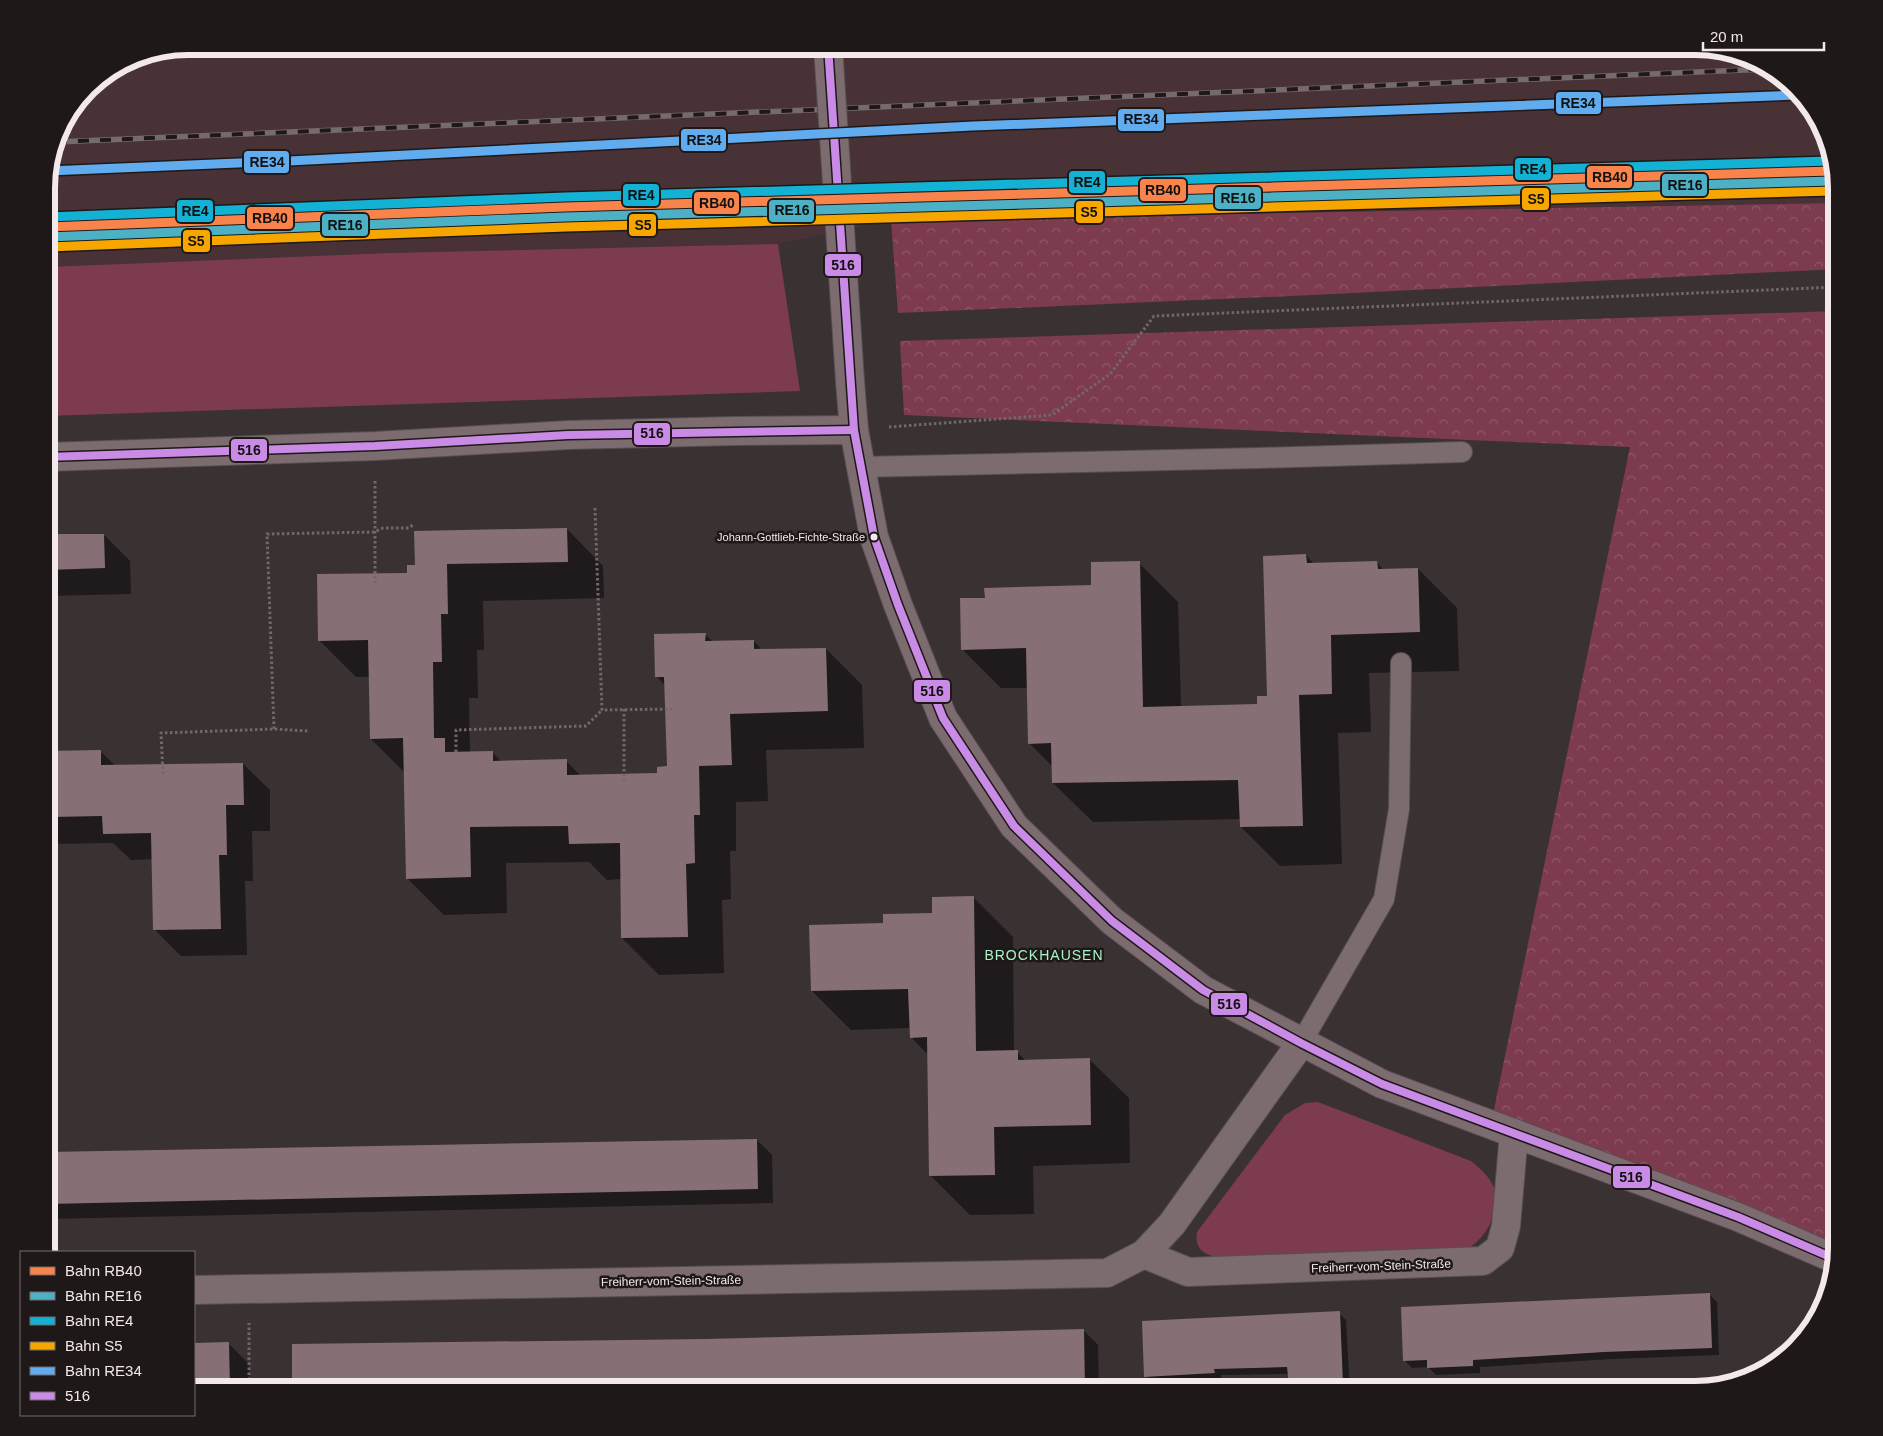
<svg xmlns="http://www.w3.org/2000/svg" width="1883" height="1436" font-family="Arial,sans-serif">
  <defs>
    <pattern id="forest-crowns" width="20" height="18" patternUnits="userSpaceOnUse" patternTransform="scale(1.25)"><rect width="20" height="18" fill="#7d3b4e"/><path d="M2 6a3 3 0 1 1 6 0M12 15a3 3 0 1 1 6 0" fill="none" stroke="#905768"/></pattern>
  </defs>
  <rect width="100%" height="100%" fill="#3a3133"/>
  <path fill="#483236" d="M 188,46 L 1696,46 L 1741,54 L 1782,76 L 1822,125 L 1837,187 L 1837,203 L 891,220 L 778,244 L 389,253 L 47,267 L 47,178 L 61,125 L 94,82 L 134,57 Z"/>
  <g fill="#7d3b4e">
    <path d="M 778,244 L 800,391 L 47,416 L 47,267 L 389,253 Z"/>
    <path d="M 1318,1102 L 1471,1161 C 1480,1168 1490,1177 1494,1188 C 1502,1210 1485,1241 1465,1250 L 1220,1258 C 1205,1255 1194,1250 1197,1232 L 1285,1115 L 1305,1103 Z"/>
  </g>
  <g fill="url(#forest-crowns)">
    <path d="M 1837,203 L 1837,269 L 1292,296 L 898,313 L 891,220 Z"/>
    <path d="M 1837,311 L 1837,1249 L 1491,1124 L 1630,447 L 904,415 L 900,341 Z"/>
  </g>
  <g fill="#0007" fill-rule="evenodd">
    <path d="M 567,529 L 603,566 L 604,598 L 483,601 L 484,650 L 477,650 L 478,698 L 469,698 L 470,753 L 492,752 L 502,762 L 566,761 L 581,776 L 658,774 L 668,767 L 666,686 L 656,676 L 705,634 L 713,642 L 754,641 L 762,650 L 826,649 L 862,685 L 864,748 L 766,750 L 768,801 L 736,802 L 736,851 L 730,851 L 731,899 L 722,900 L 724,973 L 659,975 L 622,938 L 621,879 L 607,880 L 589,862 L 506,863 L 507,913 L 444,915 L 407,878 L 405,773 L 371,739 L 370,677 L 356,677 L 320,641 L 409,574 L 416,566 Z"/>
    <path d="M 104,535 L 130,561 L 131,594 L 47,596 L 47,536 Z"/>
    <path d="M 1306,555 L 1314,564 L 1377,563 L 1384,570 L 1418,569 L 1457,608 L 1459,671 L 1369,673 L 1371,732 L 1338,733 L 1342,864 L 1280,866 L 1241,827 L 1241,819 L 1093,822 L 1053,783 L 1053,767 L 1029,743 L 1028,688 L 1001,688 L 962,649 L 986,599 L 1093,587 L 1139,563 L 1178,602 L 1181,707 L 1258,705 L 1268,697 Z"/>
    <path d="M 100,751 L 116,766 L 243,764 L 270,790 L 270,831 L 252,831 L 253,881 L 245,881 L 247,955 L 181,956 L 155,930 L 153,859 L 131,860 L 113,843 L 47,844 L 47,752 Z"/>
    <path d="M 974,898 L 1013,937 L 1014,1052 L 1017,1052 L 1026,1061 L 1089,1059 L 1129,1098 L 1130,1163 L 1033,1166 L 1034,1214 L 970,1215 L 931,1176 L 928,1055 L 911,1037 L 911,1028 L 851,1030 L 812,991 L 884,924 L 934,915 Z"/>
    <path d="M 757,1140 L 772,1155 L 773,1203 L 47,1219 L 47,1154 Z"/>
    <path d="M 1710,1295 L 1717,1302 L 1719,1355 L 1612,1359 L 1480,1367 L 1480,1373 L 1436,1375 L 1428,1367 L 1412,1368 L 1404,1360 Z"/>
    <path d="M 1339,1313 L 1346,1320 L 1350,1390 L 1294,1390 L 1290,1385 L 1289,1374 L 1221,1375 L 1221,1380 L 1153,1383 L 1146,1376 ZM 1349,1382 L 1349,1385 L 1295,1387 L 1295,1385 Z"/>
    <path d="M 1083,1330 L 1098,1345 L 1099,1390 L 293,1390 L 706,1341 Z"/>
    <path d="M 228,1343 L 249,1364 L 250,1390 L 194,1390 L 194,1344 Z"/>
  </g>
  <g fill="#867075">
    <path d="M 567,528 L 568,562 L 447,564 L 448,614 L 441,614 L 442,662 L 433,662 L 434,738 L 445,738 L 445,752 L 493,751 L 493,761 L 567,759 L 567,775 L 657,773 L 657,767 L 667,766 L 664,677 L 655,677 L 654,634 L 706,633 L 705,641 L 754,640 L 754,649 L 826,648 L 828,711 L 730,714 L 732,765 L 699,766 L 700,815 L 694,815 L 695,863 L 686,864 L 688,937 L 621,938 L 620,843 L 569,844 L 568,826 L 470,827 L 471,877 L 406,879 L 403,738 L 370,739 L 368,640 L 318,641 L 317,574 L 407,573 L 407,565 L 415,565 L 414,531 Z"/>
    <path d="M 47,534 L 104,534 L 105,568 L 47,570 Z"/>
    <path d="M 1306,554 L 1307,563 L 1377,561 L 1378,569 L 1418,568 L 1420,632 L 1331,635 L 1332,694 L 1299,695 L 1303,826 L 1240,827 L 1238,780 L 1052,783 L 1051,743 L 1028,744 L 1026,648 L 961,650 L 960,598 L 985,598 L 984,588 L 1091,585 L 1091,562 L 1140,561 L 1143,707 L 1257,704 L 1257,696 L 1267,696 L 1263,556 Z"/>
    <path d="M 101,750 L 101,765 L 243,763 L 244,805 L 226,805 L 227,855 L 219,855 L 221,929 L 153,930 L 151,833 L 103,834 L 102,816 L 51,817 L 51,809 L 47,809 L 47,751 Z"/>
    <path d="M 974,896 L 976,1051 L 1018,1050 L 1018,1060 L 1090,1058 L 1091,1125 L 994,1127 L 995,1175 L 929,1176 L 927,1037 L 910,1038 L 908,989 L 811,991 L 809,925 L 883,923 L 883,914 L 932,913 L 932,897 Z"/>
    <path d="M 757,1139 L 758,1189 L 47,1204 L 47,1152 Z"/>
    <path d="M 1710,1293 L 1712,1348 L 1604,1352 L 1473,1360 L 1473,1366 L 1427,1368 L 1427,1360 L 1403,1361 L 1401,1307 Z"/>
    <path d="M 1340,1311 L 1343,1384 L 1289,1386 L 1287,1367 L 1214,1369 L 1215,1373 L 1144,1377 L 1142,1321 Z"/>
    <path d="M 1084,1329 L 1085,1390 L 912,1390 L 912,1388 L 847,1390 L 292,1390 L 292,1344 L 706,1339 Z"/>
    <path d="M 229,1342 L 230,1390 L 194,1390 L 194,1343 Z"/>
  </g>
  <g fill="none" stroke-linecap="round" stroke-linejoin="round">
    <g stroke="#574f51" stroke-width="22">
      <g id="lane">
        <path d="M 861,467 L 1259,458 L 1462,452"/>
        <path d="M 1301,1043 L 1384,899 L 1399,809 L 1401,663"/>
      </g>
    </g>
    <g stroke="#574f51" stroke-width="30">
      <g id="street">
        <path d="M 850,381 L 854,430 L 874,537 L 898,605 L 943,718 L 1014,826 L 1112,921 L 1203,990 L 1382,1084 L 1738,1217 L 1835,1259"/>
        <path d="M 47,457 L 375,446 L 568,435 L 734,431 L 854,430"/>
        <path d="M 1144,1254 L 1188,1272 L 1483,1261 L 1500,1248 L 1506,1226 L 1514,1133"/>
        <path d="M 194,1290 L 1107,1273 L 1144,1254 L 1172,1224 L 1301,1043"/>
      </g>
    </g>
    <g stroke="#73676a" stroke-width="3" stroke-dasharray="2.5 2.5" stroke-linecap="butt">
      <path d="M 889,427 L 1052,415 L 1110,374 L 1154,316 L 1837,287"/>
      <path d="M 375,481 L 375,583"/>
      <path d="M 595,508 L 602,710 L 673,709"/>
      <path d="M 624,709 L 624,782"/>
      <path d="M 274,729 L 267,534 L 374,532 L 383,528 L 409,528 L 414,524"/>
      <path d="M 456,752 L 456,730 L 586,726 L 602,710"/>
      <path d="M 163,774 L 161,733 L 274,729 L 308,731"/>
      <path d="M 249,1390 L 249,1323"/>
    </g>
    <use href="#lane" stroke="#7c6b6f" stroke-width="20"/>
    <use href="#street" stroke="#7c6b6f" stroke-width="28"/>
    <g stroke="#766a6d" stroke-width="5.5">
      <path id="rail" d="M 56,142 L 1768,69"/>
    </g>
    <use href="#rail" stroke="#1f1819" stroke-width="4" stroke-dasharray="11" stroke-linecap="butt"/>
    <g stroke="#574f51" stroke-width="30" stroke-linecap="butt">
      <path id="street-bridge" d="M 828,46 L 850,381"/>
    </g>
    <use href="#street-bridge" stroke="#7c6b6f" stroke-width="28"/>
    <g stroke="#1f1819" stroke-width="11">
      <g id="bus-1">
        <path d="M 828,46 L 854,430 L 874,537 L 898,605 L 943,718 L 1014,826 L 1112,921 L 1203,990 L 1301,1043 L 1382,1084 L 1738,1217 L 1835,1259"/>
        <path d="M 47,457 L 375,446 L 568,435 L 854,430"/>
      </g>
    </g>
    <use href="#bus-1" stroke="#ca8be6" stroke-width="8"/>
    <g stroke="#1f1819" stroke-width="12">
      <path id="rail-1" d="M 47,227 L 565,207 L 1833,171"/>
    </g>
    <g stroke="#1f1819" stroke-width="12">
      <path id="rail-2" d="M 47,237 L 565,217 L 1833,181"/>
    </g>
    <g stroke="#1f1819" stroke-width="12">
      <path id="rail-3" d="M 47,217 L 565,197 L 1831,161"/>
    </g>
    <g stroke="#1f1819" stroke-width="12">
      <path id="rail-4" d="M 48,247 L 566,227 L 1834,191"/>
    </g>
    <g stroke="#1f1819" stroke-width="12">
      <path id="rail-5" d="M 48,171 L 289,161 L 973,126 L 1797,95"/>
    </g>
    <use href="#rail-1" stroke="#f8844c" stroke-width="9"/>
    <use href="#rail-2" stroke="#4db1c5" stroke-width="9"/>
    <use href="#rail-3" stroke="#13b2d5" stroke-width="9"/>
    <use href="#rail-4" stroke="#f7a600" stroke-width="9"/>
    <use href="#rail-5" stroke="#60acee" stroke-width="9"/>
  </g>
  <circle fill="#f3e8ea" stroke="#1f1819" stroke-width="2" cx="874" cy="537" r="4.5"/>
  <g text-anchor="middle" stroke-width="5" stroke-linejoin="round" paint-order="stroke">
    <g font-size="11" fill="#f3e8ea" stroke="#1f1819" text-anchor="end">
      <text x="865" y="541">Johann-Gottlieb-Fichte-Straße</text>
    </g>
    <g font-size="12" fill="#f3e8ea" stroke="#1f1819">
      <text transform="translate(1381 1266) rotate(-2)" y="4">Freiherr-vom-Stein-Straße</text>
      <text transform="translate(671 1281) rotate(-1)" y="4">Freiherr-vom-Stein-Straße</text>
    </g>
    <g font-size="14" letter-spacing="1" fill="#a9f3c2" stroke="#1f1819">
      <text x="1044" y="960">BROCKHAUSEN</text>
    </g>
  </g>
  <path d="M0 0H1883V1436H0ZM188 55H1695A133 133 0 0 1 1828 188V1248A133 133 0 0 1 1695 1381H188A133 133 0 0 1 55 1248V188A133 133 0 0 1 188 55Z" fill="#1f1819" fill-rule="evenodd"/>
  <path fill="none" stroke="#f3e8ea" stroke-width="6" d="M188 55H1695A133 133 0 0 1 1828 188V1248A133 133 0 0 1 1695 1381H188A133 133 0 0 1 55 1248V188A133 133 0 0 1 188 55Z"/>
  <g stroke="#1f1819" stroke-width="2">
    <rect x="1555" y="91" width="47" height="24" rx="5" fill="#60acee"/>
    <rect x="1117" y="108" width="48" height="24" rx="5" fill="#60acee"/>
    <rect x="680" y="128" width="47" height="24" rx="5" fill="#60acee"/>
    <rect x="243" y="150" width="47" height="24" rx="5" fill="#60acee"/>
    <rect x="1514" y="157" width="38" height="24" rx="5" fill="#13b2d5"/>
    <rect x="1586" y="165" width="47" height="24" rx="5" fill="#f8844c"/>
    <rect x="1068" y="170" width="38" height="24" rx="5" fill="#13b2d5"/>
    <rect x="1661" y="173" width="47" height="24" rx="5" fill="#4db1c5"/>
    <rect x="1139" y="178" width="48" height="24" rx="5" fill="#f8844c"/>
    <rect x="622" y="183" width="38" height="24" rx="5" fill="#13b2d5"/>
    <rect x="1214" y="186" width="48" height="24" rx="5" fill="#4db1c5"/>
    <rect x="1521" y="187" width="29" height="24" rx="5" fill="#f7a600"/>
    <rect x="693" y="191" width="47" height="24" rx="5" fill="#f8844c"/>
    <rect x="768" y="199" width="47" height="24" rx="5" fill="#4db1c5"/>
    <rect x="176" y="199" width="38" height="24" rx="5" fill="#13b2d5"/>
    <rect x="1075" y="200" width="29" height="24" rx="5" fill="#f7a600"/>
    <rect x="246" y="206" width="48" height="24" rx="5" fill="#f8844c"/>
    <rect x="628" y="213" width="29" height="24" rx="5" fill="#f7a600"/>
    <rect x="321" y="213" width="48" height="24" rx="5" fill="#4db1c5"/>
    <rect x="182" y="229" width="29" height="24" rx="5" fill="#f7a600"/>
    <rect x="824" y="253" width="38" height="24" rx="5" fill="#ca8be6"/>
    <rect x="633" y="422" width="38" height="24" rx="5" fill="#ca8be6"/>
    <rect x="230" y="438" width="38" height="24" rx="5" fill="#ca8be6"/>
    <rect x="913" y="679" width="38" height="24" rx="5" fill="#ca8be6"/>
    <rect x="1210" y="992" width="38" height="24" rx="5" fill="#ca8be6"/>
    <rect x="1612" y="1165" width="39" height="24" rx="5" fill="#ca8be6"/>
  </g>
  <g font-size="14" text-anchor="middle" font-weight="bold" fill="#111">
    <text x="1578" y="108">RE34</text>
    <text x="1141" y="124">RE34</text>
    <text x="704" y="145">RE34</text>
    <text x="267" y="167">RE34</text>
    <text x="1533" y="174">RE4</text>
    <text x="1610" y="182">RB40</text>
    <text x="1087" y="187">RE4</text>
    <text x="1685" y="190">RE16</text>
    <text x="1163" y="195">RB40</text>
    <text x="641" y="200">RE4</text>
    <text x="1238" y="203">RE16</text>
    <text x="1536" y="204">S5</text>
    <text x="717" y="208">RB40</text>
    <text x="792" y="215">RE16</text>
    <text x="195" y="216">RE4</text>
    <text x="1089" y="217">S5</text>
    <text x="270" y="223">RB40</text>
    <text x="643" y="230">S5</text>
    <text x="345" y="230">RE16</text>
    <text x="196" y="246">S5</text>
    <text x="843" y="270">516</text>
    <text x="652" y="438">516</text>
    <text x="249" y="455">516</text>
    <text x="932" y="696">516</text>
    <text x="1229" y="1009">516</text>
    <text x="1631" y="1182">516</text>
  </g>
  <rect x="20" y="1251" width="175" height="165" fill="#1f1819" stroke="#746b6d"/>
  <rect x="30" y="1267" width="25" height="8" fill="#f8844c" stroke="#746b6d"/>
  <text x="65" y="1276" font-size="15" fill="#f3e8ea">Bahn RB40</text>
  <rect x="30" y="1292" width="25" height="8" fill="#4db1c5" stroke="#746b6d"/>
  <text x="65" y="1301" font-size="15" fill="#f3e8ea">Bahn RE16</text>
  <rect x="30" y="1317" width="25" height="8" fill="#13b2d5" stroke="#746b6d"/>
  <text x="65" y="1326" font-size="15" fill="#f3e8ea">Bahn RE4</text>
  <rect x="30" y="1342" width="25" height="8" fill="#f7a600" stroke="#746b6d"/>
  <text x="65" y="1351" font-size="15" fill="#f3e8ea">Bahn S5</text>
  <rect x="30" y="1367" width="25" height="8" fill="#60acee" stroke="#746b6d"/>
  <text x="65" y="1376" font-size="15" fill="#f3e8ea">Bahn RE34</text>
  <rect x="30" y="1392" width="25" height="8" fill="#ca8be6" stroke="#746b6d"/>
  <text x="65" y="1401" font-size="15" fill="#f3e8ea">516</text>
  <path d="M1703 42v8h121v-8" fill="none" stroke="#f3e8ea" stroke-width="2.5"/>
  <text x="1710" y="42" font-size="15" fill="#f3e8ea" stroke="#1f1819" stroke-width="4" paint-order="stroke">20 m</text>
</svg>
